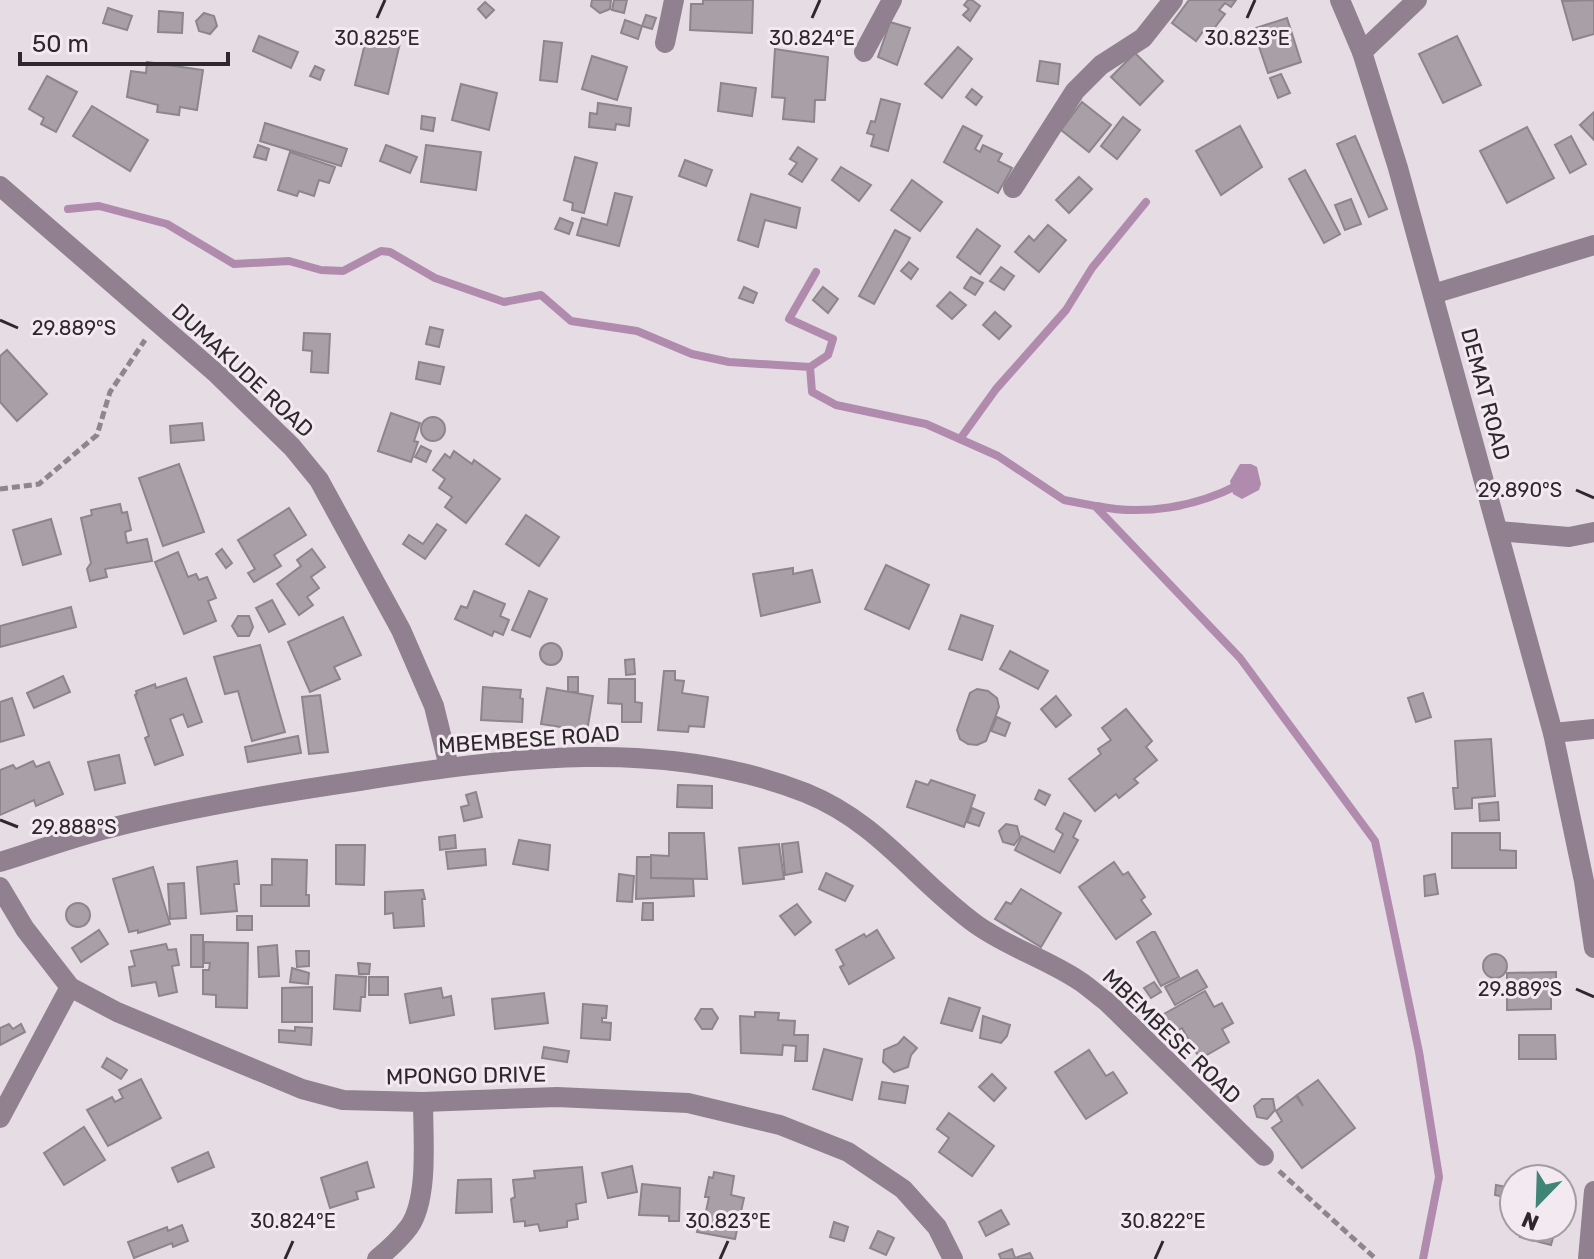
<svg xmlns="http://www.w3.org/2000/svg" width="1594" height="1259" font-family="Rubik,sans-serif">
  <rect width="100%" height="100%" fill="#e5dce4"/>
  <path fill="#b18bad" d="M 1240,464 L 1251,464 L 1257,467 L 1261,484 L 1259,490 L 1242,499 L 1233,494 L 1230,481 Z"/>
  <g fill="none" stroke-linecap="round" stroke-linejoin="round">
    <g stroke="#b18bad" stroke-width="8">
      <path d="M 68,209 L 99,206 L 167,224 L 234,264 L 289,261 L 321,270 L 343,271 L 381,251 L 390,252 L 435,278 L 504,302 L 541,295 L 571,321 L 637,331 L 692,354 L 729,362 L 810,367 L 812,392 L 836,405 L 926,424 L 998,456 L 1064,500 L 1095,506 L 1240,658 L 1375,841 L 1419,1052 L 1439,1177 L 1423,1259"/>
      <path d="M 810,367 L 828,355 L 833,339 L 789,319 L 816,272"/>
      <path d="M 960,439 L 996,389 L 1066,310 L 1092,268 L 1146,202"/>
      <path d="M 1097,506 C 1143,516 1196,507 1238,485"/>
    </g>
  </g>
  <g fill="#a89fa7" stroke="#8d858c" stroke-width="2">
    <path d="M 592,0 L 611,0 L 610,9 L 600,13 L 591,6 Z"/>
    <path d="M 614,0 L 627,0 L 624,13 L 612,10 Z"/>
    <path d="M 703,0 L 753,0 L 752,33 L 690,30 L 691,4 L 703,4 Z"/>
    <path d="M 968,0 L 972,0 L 980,6 L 970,21 L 963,15 L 969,9 L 964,5 Z"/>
    <path d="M 1189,0 L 1236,0 L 1231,7 L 1225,3 L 1219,10 L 1225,14 L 1210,34 L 1204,30 L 1196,41 L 1172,23 Z"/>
    <path d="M 1594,0 L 1594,34 L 1573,40 L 1562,1 Z"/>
    <path d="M 485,2 L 494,10 L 486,18 L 478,9 Z"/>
    <path d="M 108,8 L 132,16 L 127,30 L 103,23 Z"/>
    <path d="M 159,11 L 183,13 L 182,33 L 158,32 Z"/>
    <path d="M 204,13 L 214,16 L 217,26 L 210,34 L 199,31 L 196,21 Z"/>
    <path d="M 646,15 L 656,18 L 652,29 L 642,26 Z"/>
    <path d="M 1287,18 L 1301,62 L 1268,73 L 1253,29 Z"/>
    <path d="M 625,20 L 642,26 L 638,39 L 621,33 Z"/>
    <path d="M 890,22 L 910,28 L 897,65 L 878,57 Z"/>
    <path d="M 367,35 L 400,43 L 388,94 L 355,85 Z"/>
    <path d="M 259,36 L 298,52 L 291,68 L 253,51 Z"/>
    <path d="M 1457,36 L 1481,85 L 1443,103 L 1419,54 Z"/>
    <path d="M 544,41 L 562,43 L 557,82 L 540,80 Z"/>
    <path d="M 958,47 L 972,59 L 942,98 L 925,84 Z"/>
    <path d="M 775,49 L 828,57 L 825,100 L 815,100 L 814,122 L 783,119 L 785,98 L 772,97 Z"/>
    <path d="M 1135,53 L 1163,81 L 1140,105 L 1111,77 Z"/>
    <path d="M 592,56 L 627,67 L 617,100 L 582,89 Z"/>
    <path d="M 1040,61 L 1060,64 L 1058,84 L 1037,81 Z"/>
    <path d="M 147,62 L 203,70 L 197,110 L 180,107 L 179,115 L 157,112 L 158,105 L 127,97 L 131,71 L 146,73 Z"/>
    <path d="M 315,66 L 324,70 L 320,80 L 310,76 Z"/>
    <path d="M 1281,74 L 1290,93 L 1278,98 L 1270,78 Z"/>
    <path d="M 47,76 L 77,92 L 56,132 L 41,124 L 44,118 L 29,109 Z"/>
    <path d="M 721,83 L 756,88 L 752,116 L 718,111 Z"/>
    <path d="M 461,84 L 497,93 L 489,130 L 452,120 Z"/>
    <path d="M 972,89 L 982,97 L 976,105 L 966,97 Z"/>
    <path d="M 881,99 L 900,104 L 888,151 L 871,146 L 874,135 L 867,133 L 871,121 L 875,122 Z"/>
    <path d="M 1082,102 L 1111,125 L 1089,152 L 1061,130 Z"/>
    <path d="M 598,103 L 631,108 L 629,126 L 616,124 L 615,130 L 589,127 L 590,113 L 597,114 Z"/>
    <path d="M 92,106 L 148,140 L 130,171 L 73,136 Z"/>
    <path d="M 1594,112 L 1594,140 L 1580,125 Z"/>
    <path d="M 422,116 L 435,118 L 433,131 L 421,129 Z"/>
    <path d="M 1123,117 L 1140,130 L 1117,159 L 1101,146 Z"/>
    <path d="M 265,123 L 347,149 L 341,166 L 260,141 Z"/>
    <path d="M 963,126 L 982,136 L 975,149 L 980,152 L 983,145 L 1002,154 L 998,161 L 1012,168 L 998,193 L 944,162 Z"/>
    <path d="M 1240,126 L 1262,167 L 1221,195 L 1196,151 Z"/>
    <path d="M 1527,127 L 1554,178 L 1507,203 L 1480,151 Z"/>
    <path d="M 1355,136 L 1387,209 L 1369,217 L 1337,144 Z"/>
    <path d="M 1571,136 L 1586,164 L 1570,173 L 1555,145 Z"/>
    <path d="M 258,145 L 269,149 L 266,160 L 254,157 Z"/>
    <path d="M 386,145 L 417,157 L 410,173 L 380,161 Z"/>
    <path d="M 426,145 L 481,152 L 476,190 L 421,182 Z"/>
    <path d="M 798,147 L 817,159 L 802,182 L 789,174 L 797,163 L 790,159 Z"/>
    <path d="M 290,152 L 335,167 L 329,183 L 319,180 L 314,196 L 299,191 L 297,196 L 278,190 Z"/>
    <path d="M 575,157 L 597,163 L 584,213 L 572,210 L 573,203 L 564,200 Z"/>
    <path d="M 685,160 L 712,170 L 706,186 L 679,176 Z"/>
    <path d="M 841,167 L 871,185 L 859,201 L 832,180 Z"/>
    <path d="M 1305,170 L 1340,234 L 1324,243 L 1289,179 Z"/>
    <path d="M 1079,177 L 1092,189 L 1069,213 L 1056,200 Z"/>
    <path d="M 912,180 L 942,202 L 920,231 L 891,210 Z"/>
    <path d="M 615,193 L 632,197 L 619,246 L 577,235 L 582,218 L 607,225 Z"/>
    <path d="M 751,194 L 800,208 L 796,228 L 765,220 L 758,247 L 738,240 Z"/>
    <path d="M 1351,199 L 1361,224 L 1345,230 L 1335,205 Z"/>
    <path d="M 560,218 L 573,223 L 569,234 L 555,229 Z"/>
    <path d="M 1048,225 L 1066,240 L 1039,272 L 1015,252 L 1029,236 L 1034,241 Z"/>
    <path d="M 977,229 L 1000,246 L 980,274 L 957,257 Z"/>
    <path d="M 895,230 L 910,238 L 874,304 L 859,296 Z"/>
    <path d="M 909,262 L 918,269 L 911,279 L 901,271 Z"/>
    <path d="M 1001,267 L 1014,276 L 1004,290 L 990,281 Z"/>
    <path d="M 971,277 L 983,283 L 975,295 L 964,288 Z"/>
    <path d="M 744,287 L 757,293 L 753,303 L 739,298 Z"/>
    <path d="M 823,287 L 838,299 L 828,313 L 813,300 Z"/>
    <path d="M 950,292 L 966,305 L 952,319 L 937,306 Z"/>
    <path d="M 995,312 L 1011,326 L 999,339 L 983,325 Z"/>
    <path d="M 430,327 L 443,330 L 439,347 L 426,344 Z"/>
    <path d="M 304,333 L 330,334 L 328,373 L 311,372 L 312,351 L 303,350 Z"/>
    <path d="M 7,350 L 47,394 L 17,421 L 0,402 L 0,356 Z"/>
    <path d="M 419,362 L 444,367 L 440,384 L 416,379 Z"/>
    <path d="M 391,413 L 420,423 L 414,441 L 418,442 L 411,462 L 378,451 Z"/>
    <circle cx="433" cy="429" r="12"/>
    <path d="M 202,423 L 204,440 L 171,443 L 170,426 Z"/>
    <path d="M 421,446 L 431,451 L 426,462 L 415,457 Z"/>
    <path d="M 454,451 L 472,464 L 474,460 L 500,479 L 466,523 L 445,507 L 452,497 L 439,488 L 445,479 L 433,470 L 445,454 L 450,458 Z"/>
    <path d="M 179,464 L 204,532 L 163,546 L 139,478 Z"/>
    <path d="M 120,504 L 122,513 L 127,512 L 131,530 L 125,532 L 127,543 L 147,539 L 152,561 L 105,569 L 107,577 L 90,581 L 87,569 L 91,563 L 81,518 L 92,515 L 91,510 Z"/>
    <path d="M 289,508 L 306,535 L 274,555 L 281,566 L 254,582 L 248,573 L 255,569 L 238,540 Z"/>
    <path d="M 526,515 L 559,537 L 539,566 L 506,544 Z"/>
    <path d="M 51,519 L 61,554 L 23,565 L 13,530 Z"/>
    <path d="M 437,524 L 446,530 L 425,559 L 403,544 L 409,535 L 423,544 Z"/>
    <path d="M 222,549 L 232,563 L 226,568 L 216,554 Z"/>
    <path d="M 312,549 L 325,567 L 311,577 L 319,588 L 307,597 L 313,605 L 299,615 L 277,584 L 301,566 L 297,560 Z"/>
    <path d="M 178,552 L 188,577 L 196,574 L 199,580 L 207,577 L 216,598 L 208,601 L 216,621 L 184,634 L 155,562 Z"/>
    <path d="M 886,565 L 929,585 L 909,629 L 865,609 Z"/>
    <path d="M 793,568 L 793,574 L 812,570 L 820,602 L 761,616 L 753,574 Z"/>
    <path d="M 474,591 L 505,604 L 500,616 L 509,620 L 503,635 L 494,631 L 492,636 L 455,619 L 461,606 L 467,608 Z"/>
    <path d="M 529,591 L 547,599 L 530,637 L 512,630 Z"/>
    <path d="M 272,600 L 285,624 L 269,632 L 256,608 Z"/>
    <path d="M 71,607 L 76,627 L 0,647 L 0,626 Z"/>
    <path d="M 961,615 L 993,626 L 982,660 L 949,649 Z"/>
    <path d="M 238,616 L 249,616 L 253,627 L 249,636 L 238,636 L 232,626 Z"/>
    <path d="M 343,617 L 361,655 L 334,667 L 340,679 L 310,692 L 288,642 Z"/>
    <circle cx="551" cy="654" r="11"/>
    <path d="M 260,645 L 285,732 L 252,741 L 238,691 L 225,694 L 214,657 Z"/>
    <path d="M 1010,651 L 1048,671 L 1038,689 L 1000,669 Z"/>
    <path d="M 634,659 L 635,674 L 626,675 L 625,660 Z"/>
    <path d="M 664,671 L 675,671 L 675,680 L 684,681 L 682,693 L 708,697 L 704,727 L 689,726 L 688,732 L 658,730 Z"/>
    <path d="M 63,676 L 70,692 L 34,708 L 27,693 Z"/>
    <rect x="568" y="677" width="10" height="15"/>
    <path d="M 186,678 L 202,722 L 188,727 L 183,714 L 170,719 L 183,755 L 155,765 L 145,738 L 149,736 L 135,695 L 137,694 L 136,691 L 155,684 L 156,688 Z"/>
    <path d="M 609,679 L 635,679 L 635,702 L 642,703 L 641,722 L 622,722 L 622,704 L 608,703 Z"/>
    <path d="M 483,687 L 521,690 L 520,698 L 523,699 L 522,722 L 481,720 Z"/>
    <path d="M 547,688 L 593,696 L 587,731 L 541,724 Z"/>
    <path d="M 977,689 L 988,691 L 997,698 L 999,707 L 986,741 L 977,745 L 968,744 L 960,739 L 957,730 L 970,693 Z"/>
    <path d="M 1423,693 L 1431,717 L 1416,722 L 1408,698 Z"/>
    <path d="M 320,695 L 328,752 L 309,754 L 302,697 Z"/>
    <path d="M 1056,696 L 1071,715 L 1056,727 L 1041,709 Z"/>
    <path d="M 12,698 L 24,735 L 0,742 L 0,702 Z"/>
    <path d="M 1126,709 L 1152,741 L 1146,747 L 1157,760 L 1134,779 L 1138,783 L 1119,798 L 1116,794 L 1095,811 L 1069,779 L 1101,754 L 1098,749 L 1111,740 L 1102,728 Z"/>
    <path d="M 997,717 L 1010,723 L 1005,736 L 991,731 Z"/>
    <path d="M 298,736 L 301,753 L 248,762 L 245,747 Z"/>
    <path d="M 1491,739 L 1495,796 L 1472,798 L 1472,808 L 1455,809 L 1453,788 L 1458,788 L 1455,741 Z"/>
    <path d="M 119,755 L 125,783 L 95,790 L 88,762 Z"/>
    <path d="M 33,761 L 36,767 L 49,762 L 63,794 L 36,806 L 34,800 L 0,815 L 0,770 L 13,765 L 16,769 Z"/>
    <path d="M 931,780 L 975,795 L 964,827 L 907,807 L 916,781 L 928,785 Z"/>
    <path d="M 678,785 L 712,786 L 712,808 L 677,807 Z"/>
    <path d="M 1039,790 L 1050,795 L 1045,805 L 1035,799 Z"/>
    <path d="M 476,792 L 482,817 L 464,821 L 461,807 L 469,805 L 466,795 Z"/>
    <path d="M 1498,802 L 1499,820 L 1480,821 L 1479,804 Z"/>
    <path d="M 972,808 L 984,813 L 979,826 L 967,822 Z"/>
    <path d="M 1064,813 L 1081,821 L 1073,837 L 1078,840 L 1060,873 L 1015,850 L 1022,836 L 1054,852 L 1063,834 L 1056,829 Z"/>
    <path d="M 1006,824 L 1017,826 L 1020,837 L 1014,845 L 1003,842 L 999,831 Z"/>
    <path d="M 669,833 L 704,833 L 707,879 L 651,878 L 651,855 L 669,856 Z"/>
    <path d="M 1452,833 L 1500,833 L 1500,850 L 1516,851 L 1516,868 L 1452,868 Z"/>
    <path d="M 455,835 L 456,848 L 440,850 L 439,837 Z"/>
    <path d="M 519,840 L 550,845 L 548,870 L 513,864 Z"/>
    <path d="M 798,842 L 802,872 L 785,875 L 782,844 Z"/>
    <path d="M 779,844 L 784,879 L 743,884 L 739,848 Z"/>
    <path d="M 336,845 L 365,845 L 364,885 L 336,884 Z"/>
    <path d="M 485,849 L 486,865 L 448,869 L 446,852 Z"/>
    <path d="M 637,857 L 651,857 L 651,878 L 693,879 L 694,896 L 636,899 Z"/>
    <path d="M 272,859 L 307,860 L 306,895 L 309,895 L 309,906 L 261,906 L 261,885 L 272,885 Z"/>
    <path d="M 237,861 L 239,884 L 234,884 L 237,911 L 201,914 L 197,867 Z"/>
    <path d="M 1114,862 L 1123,875 L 1128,872 L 1145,897 L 1141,900 L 1151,914 L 1116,939 L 1079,887 Z"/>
    <path d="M 153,867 L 170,924 L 138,933 L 138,930 L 129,932 L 113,879 Z"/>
    <path d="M 826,873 L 853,886 L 845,901 L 819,889 Z"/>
    <path d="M 619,874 L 634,876 L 632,902 L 617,901 Z"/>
    <path d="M 1435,874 L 1438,894 L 1425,896 L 1424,876 Z"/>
    <path d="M 184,883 L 186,918 L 170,919 L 168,884 Z"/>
    <path d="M 1021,889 L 1061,913 L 1041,947 L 995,919 L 1006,902 L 1011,904 Z"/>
    <path d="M 423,890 L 425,899 L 422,899 L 424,926 L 394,928 L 393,913 L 385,914 L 385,892 Z"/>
    <circle cx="78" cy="915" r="12"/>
    <path d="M 643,903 L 653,903 L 653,920 L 642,920 Z"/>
    <path d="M 797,904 L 811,922 L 795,935 L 780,916 Z"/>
    <rect x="237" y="916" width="15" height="14"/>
    <path d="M 99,930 L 108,944 L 81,962 L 72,948 Z"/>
    <path d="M 877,930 L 894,958 L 849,984 L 840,967 L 844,965 L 836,950 L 864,934 L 866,937 Z"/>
    <path d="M 1152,932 L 1155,932 L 1179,977 L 1161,986 L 1137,942 Z"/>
    <rect x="191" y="935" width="12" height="32"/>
    <path d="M 204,942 L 248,943 L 247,1008 L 216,1007 L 216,995 L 203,994 L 203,970 L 209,970 L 210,963 L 204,963 Z"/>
    <path d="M 166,944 L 168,950 L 176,949 L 179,965 L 172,966 L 177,992 L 159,996 L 156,982 L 132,986 L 129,967 L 135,966 L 131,951 Z"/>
    <path d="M 277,945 L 279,976 L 259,977 L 258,947 Z"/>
    <path d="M 296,951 L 309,951 L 309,966 L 297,967 Z"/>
    <circle cx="1495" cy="966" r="12"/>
    <path d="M 358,963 L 370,964 L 369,974 L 359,974 Z"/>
    <path d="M 292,968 L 309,973 L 308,984 L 290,982 Z"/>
    <path d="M 1197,970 L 1207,987 L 1175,1005 L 1165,987 Z"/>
    <path d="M 1556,972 L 1556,997 L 1551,997 L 1551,1009 L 1507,1010 L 1507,973 Z"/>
    <path d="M 336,975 L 366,977 L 365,997 L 361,997 L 360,1011 L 334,1009 Z"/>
    <rect x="369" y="977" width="19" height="18"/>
    <path d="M 1154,982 L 1161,992 L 1151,998 L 1144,988 Z"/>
    <path d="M 312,987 L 312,1022 L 282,1022 L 282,988 Z"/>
    <path d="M 441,988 L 443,998 L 451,996 L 454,1015 L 410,1023 L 405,994 Z"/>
    <path d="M 1205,991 L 1214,1007 L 1222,1003 L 1233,1023 L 1222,1029 L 1229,1042 L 1200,1059 L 1182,1028 L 1173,1033 L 1162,1015 Z"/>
    <path d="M 544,993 L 548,1023 L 495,1029 L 492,999 Z"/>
    <path d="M 949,998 L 980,1008 L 972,1031 L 941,1023 Z"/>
    <path d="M 583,1004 L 607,1006 L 606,1018 L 602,1018 L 602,1022 L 611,1023 L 610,1040 L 581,1038 Z"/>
    <path d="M 701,1009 L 712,1009 L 718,1018 L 712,1029 L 702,1029 L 695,1019 Z"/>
    <path d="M 755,1012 L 779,1013 L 778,1020 L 795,1021 L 794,1035 L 808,1035 L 807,1061 L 795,1061 L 796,1046 L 783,1045 L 782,1055 L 741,1053 L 740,1016 L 755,1017 Z"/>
    <path d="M 983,1016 L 1010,1025 L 1007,1036 L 1001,1043 L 980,1038 Z"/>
    <path d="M 9,1024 L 13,1029 L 21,1024 L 25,1032 L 0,1045 L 0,1028 Z"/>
    <path d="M 295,1027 L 312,1028 L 311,1045 L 279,1042 L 279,1030 L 295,1031 Z"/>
    <path d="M 1519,1035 L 1555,1035 L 1556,1059 L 1519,1059 Z"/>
    <path d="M 904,1037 L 917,1048 L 911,1055 L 908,1067 L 894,1072 L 883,1062 L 884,1050 L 898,1044 Z"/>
    <path d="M 544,1047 L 569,1051 L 567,1062 L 542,1058 Z"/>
    <path d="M 824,1049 L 862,1059 L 852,1100 L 813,1089 Z"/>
    <path d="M 1089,1050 L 1106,1076 L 1113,1072 L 1127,1093 L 1086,1119 L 1055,1072 Z"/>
    <path d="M 107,1058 L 127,1070 L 121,1079 L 102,1067 Z"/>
    <path d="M 992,1074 L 1006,1088 L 994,1101 L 979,1087 Z"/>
    <path d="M 141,1079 L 161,1118 L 108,1146 L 87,1110 L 112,1097 L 115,1102 L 123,1098 L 119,1090 Z"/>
    <path d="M 1318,1080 L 1355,1128 L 1302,1168 L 1272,1128 L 1282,1121 L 1276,1111 L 1296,1096 L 1303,1106 L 1297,1095 Z"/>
    <path d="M 882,1082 L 908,1086 L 905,1103 L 879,1099 Z"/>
    <path d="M 1262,1099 L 1273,1099 L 1275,1110 L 1267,1119 L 1257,1117 L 1254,1106 Z"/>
    <path d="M 949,1113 L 994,1146 L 972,1176 L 939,1152 L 949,1138 L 937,1129 Z"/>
    <path d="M 84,1127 L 105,1160 L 64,1185 L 44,1153 Z"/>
    <path d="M 208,1152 L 214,1167 L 178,1182 L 172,1168 Z"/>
    <path d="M 367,1162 L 374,1187 L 356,1192 L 358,1199 L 330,1208 L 321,1178 Z"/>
    <path d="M 632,1166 L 637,1192 L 608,1198 L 602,1173 Z"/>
    <path d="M 582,1167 L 586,1202 L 576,1204 L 578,1219 L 567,1221 L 567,1227 L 540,1231 L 538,1224 L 525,1226 L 525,1221 L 514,1222 L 511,1199 L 515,1197 L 513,1180 L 535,1178 L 534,1171 Z"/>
    <path d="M 714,1172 L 734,1176 L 731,1195 L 744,1198 L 735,1239 L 697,1232 L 700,1221 L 704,1221 L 709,1197 L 705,1197 L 709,1177 L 713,1178 Z"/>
    <path d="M 491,1179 L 492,1212 L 456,1213 L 458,1180 Z"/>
    <path d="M 642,1184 L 680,1188 L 679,1221 L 669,1221 L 669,1216 L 639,1215 Z"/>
    <path d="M 1496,1185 L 1507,1187 L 1505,1197 L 1495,1195 Z"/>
    <path d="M 1001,1210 L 1009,1224 L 986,1236 L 979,1222 Z"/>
    <path d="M 834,1222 L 848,1227 L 844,1241 L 830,1237 Z"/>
    <path d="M 182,1225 L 188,1241 L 173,1247 L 172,1243 L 134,1258 L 128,1242 L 167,1227 L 168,1231 Z"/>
    <path d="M 1522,1227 L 1556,1227 L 1551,1245 L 1520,1237 Z"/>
    <path d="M 878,1231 L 894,1238 L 886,1255 L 870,1248 Z"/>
    <path d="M 1012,1249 L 1015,1258 L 1030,1253 L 1033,1259 L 1001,1259 L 999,1254 Z"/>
  </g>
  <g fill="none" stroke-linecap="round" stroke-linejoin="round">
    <g stroke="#8d878c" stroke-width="5" stroke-dasharray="8 4" stroke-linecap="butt">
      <path d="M 0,489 L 39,484 L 97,435 L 110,392 L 145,340"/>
      <path d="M 1279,1171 L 1376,1259"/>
    </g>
    <g stroke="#91808f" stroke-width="20">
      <path d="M 1340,0 L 1362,52 L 1398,168 L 1553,733 L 1584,881 L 1594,948"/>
      <path d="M 665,43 L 674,0"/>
      <path d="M 864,52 L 892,0"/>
      <path d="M 1362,52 L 1417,0"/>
      <path d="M 0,186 L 217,374 L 292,447 L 319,480 L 401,630 L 434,706 L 449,767"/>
      <path d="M 1013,188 L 1075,91 L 1101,65 L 1143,38 L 1173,0"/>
      <path d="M 1433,294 L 1594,245"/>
      <path d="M 1498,531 L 1569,537 L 1594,532"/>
      <path d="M 1553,733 L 1594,729"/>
      <path d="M 0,862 C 36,851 73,837 110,828 C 191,807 276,793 359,781 C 507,758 663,736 806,793 C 880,823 916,881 977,925 C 1008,947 1046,959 1078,980 C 1088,986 1097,995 1107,1002 L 1264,1156"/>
      <path d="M 0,887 L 25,929 L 70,987 L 117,1012 L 302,1089 L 343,1100 L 423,1102 L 557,1097 L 688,1103 L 780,1125 L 848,1152 L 903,1189 L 937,1227 L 953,1259"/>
      <path d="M 0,1118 L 70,987"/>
      <path d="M 377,1259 C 388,1250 400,1239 409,1227 C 429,1199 423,1136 423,1102"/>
      <path d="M 1588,1259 L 1594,1191"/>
    </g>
  </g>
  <path fill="none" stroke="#2c282b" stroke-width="3" d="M 377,18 L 385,0M 812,18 L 820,0M 1247,18 L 1255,0M 0,320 L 18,328M 1576,490 L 1594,498M 0,820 L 18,827M 1576,989 L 1594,997M 285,1259 L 293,1241M 720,1259 L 728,1241M 1155,1259 L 1163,1241"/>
  <g text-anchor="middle" stroke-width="6" stroke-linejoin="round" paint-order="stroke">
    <g font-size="22" fill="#2c282b" stroke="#f2e9f1">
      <text transform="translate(243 370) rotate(43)" y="8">DUMAKUDE ROAD</text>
      <text transform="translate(1486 394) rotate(75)" y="8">DEMAT ROAD</text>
      <text transform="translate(529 739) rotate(-4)" y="8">MBEMBESE ROAD</text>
      <text transform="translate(1172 1036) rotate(44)" y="8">MBEMBESE ROAD</text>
      <text transform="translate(466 1075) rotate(-1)" y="8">MPONGO DRIVE</text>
    </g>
  </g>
  <g font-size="20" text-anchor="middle" fill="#2c282b" stroke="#f2e9f1" stroke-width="6" stroke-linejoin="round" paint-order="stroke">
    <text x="377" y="45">30.825°E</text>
    <text x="812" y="45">30.824°E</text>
    <text x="1247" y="45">30.823°E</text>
    <text x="74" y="335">29.889°S</text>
    <text x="1520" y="497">29.890°S</text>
    <text x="74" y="834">29.888°S</text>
    <text x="1520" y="996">29.889°S</text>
    <text x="293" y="1228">30.824°E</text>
    <text x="728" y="1228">30.823°E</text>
    <text x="1163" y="1228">30.822°E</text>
  </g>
  <g transform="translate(1538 1203) rotate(203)"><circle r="38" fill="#f2e9f1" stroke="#a39ca2" stroke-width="2"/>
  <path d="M0-6L14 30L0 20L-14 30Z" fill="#418578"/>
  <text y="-12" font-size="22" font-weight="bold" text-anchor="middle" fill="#2c282b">N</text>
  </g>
  <path d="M20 52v12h208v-12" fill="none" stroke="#2c282b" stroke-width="4"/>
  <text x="32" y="52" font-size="24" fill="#2c282b" stroke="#f2e9f1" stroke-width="6" paint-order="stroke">50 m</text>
</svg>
